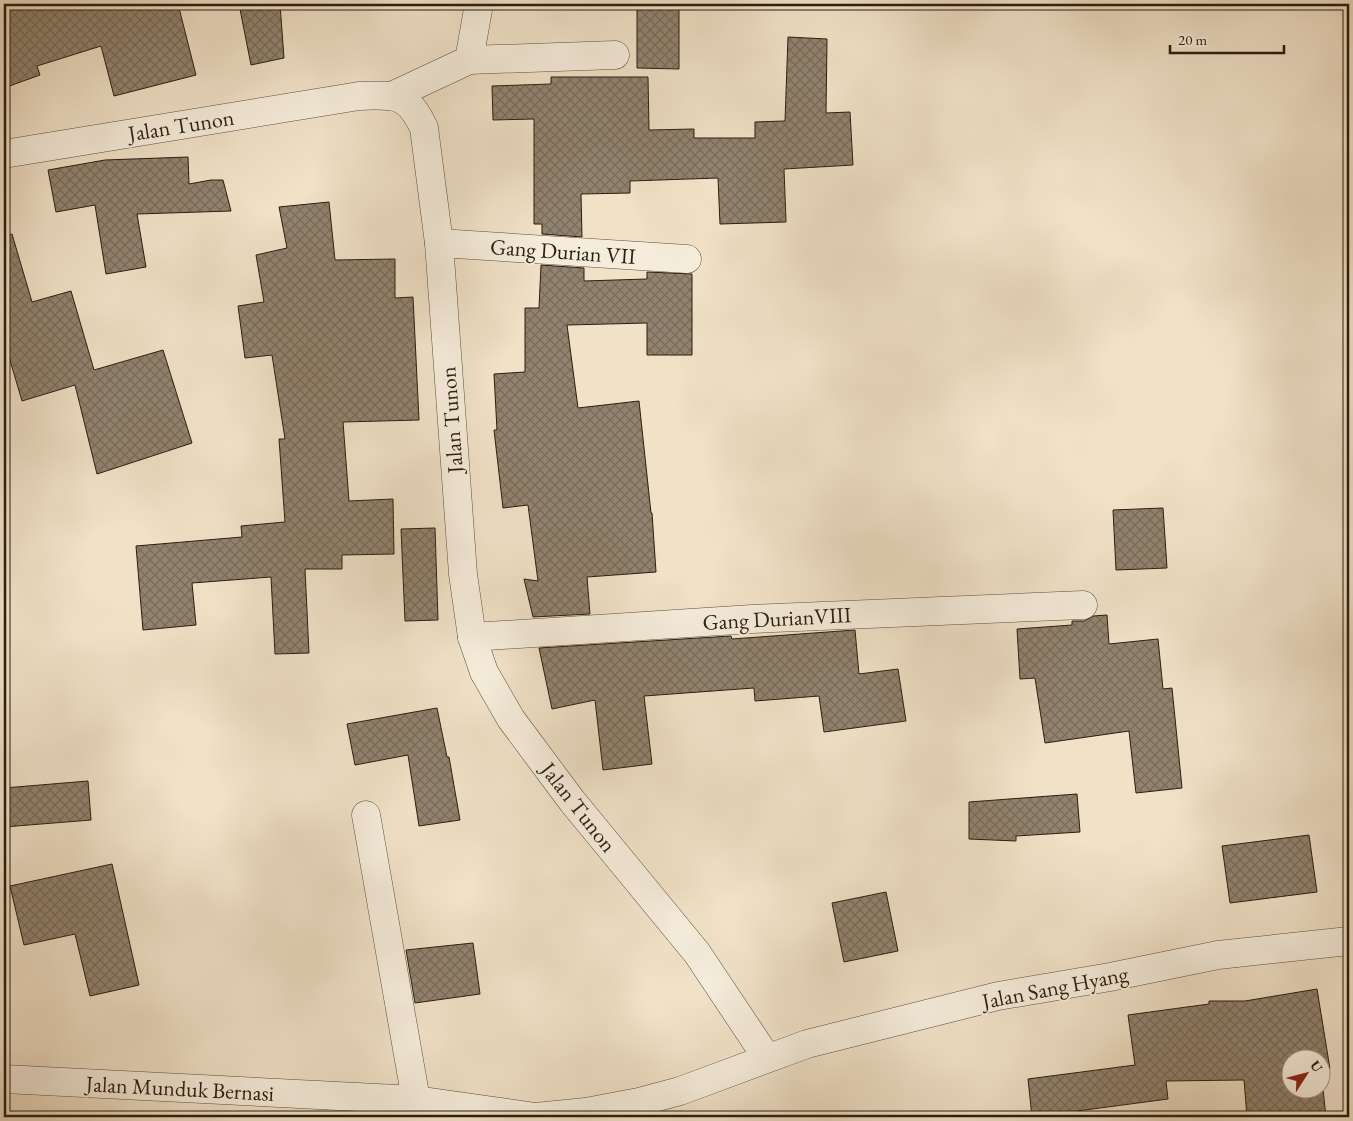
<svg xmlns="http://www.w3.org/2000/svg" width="1353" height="1121" font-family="'EB Garamond',serif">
  <defs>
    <pattern id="building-cross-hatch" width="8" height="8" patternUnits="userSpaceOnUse" patternTransform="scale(1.25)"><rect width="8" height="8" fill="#91836f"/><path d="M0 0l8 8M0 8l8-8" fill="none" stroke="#776b5a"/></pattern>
  </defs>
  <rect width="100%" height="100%" fill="#f0e1c7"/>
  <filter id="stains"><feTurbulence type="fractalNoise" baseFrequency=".004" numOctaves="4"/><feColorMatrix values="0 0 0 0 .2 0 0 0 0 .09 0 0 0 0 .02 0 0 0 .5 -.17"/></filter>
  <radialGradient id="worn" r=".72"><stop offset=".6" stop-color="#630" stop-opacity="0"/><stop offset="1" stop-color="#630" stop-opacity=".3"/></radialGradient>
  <g fill="url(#building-cross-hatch)" stroke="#2a1e0f" fill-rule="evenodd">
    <path d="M 4,4 L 178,4 L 196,75 L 114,96 L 101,46 L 37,66 L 40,75 L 4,88 Z"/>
    <path d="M 239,4 L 280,4 L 284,58 L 251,65 Z"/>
    <path d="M 637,4 L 679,4 L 679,69 L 637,68 Z"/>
    <path d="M 788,37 L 827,39 L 826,113 L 850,112 L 853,165 L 784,169 L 786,222 L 720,224 L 718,178 L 630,181 L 630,193 L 581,194 L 582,237 L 542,234 L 542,224 L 534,224 L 534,119 L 493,120 L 492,86 L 551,84 L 551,77 L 648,77 L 649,130 L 694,129 L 694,138 L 755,138 L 755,122 L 785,121 Z"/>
    <path d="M 188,157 L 189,184 L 211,180 L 223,180 L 231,211 L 137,214 L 146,267 L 106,274 L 95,205 L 56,212 L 48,170 L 105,160 Z"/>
    <path d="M 329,202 L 335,260 L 395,259 L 395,298 L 413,297 L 419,420 L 343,422 L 349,501 L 393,499 L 394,554 L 342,555 L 342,569 L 305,569 L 309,653 L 275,654 L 271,577 L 192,583 L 196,625 L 143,630 L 136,546 L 242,537 L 241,526 L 285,522 L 279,439 L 285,439 L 272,355 L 245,358 L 238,306 L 264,302 L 256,255 L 287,248 L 279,207 Z"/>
    <path d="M 12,234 L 32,302 L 71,291 L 94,370 L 163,350 L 192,443 L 97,474 L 75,385 L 22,401 L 4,340 L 4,236 Z"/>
    <path d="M 541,265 L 584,268 L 584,281 L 647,279 L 647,272 L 692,274 L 692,355 L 647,355 L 647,323 L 567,325 L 578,408 L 639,401 L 651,513 L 652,513 L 656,572 L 587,577 L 590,614 L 533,617 L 524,579 L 538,581 L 528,505 L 503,508 L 494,430 L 497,430 L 494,374 L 525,372 L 525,308 L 539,308 Z"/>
    <path d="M 1163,508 L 1167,568 L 1116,570 L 1113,510 Z"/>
    <path d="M 435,528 L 438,620 L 405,621 L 401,529 Z"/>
    <path d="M 1107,615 L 1109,644 L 1158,639 L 1163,689 L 1172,688 L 1182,788 L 1136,793 L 1129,731 L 1045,743 L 1035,678 L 1020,679 L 1017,629 L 1072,625 L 1072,621 L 1084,621 L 1093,616 Z"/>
    <path d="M 855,630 L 859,674 L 898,669 L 906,721 L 824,732 L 819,696 L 755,701 L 754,688 L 644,696 L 652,764 L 603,770 L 595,700 L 552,709 L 539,648 L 731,636 L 732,639 Z"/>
    <path d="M 437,708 L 447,757 L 449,757 L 460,820 L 419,826 L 408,755 L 355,765 L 347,724 Z"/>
    <path d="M 88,781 L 91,820 L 4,827 L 4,788 Z"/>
    <path d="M 1077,794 L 1080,832 L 1016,836 L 1016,841 L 969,839 L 969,802 Z"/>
    <path d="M 1309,835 L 1317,892 L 1230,903 L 1222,846 Z"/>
    <path d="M 112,864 L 139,985 L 90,996 L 75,934 L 24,945 L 10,886 Z"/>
    <path d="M 886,892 L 898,951 L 844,962 L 832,903 Z"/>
    <path d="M 473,943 L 480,994 L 415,1003 L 406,950 Z"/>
    <path d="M 1317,989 L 1330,1069 L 1321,1071 L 1326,1117 L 1247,1117 L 1244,1080 L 1166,1081 L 1168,1099 L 1032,1117 L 1028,1079 L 1135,1065 L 1128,1015 L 1209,1004 L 1209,1001 L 1245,1001 ZM 1290,1058 L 1320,1058 L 1320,1088 L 1290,1088 Z"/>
  </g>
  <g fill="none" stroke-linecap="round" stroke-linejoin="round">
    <g stroke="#5c4f3d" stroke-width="29">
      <g id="minor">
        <path d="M 469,60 L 615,55"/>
        <path d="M 394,95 L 469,60 L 479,4"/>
        <path d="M 4,154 L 359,96 C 395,95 407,92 424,128 L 439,243 L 463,574 L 472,637 L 484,672 L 511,719 L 572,801 L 697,953 L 767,1058"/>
        <path d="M 439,243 L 687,259"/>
        <path d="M 472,637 L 752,619 L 1083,605"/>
        <path d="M 366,815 L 416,1100"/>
        <path d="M 4,1079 L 416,1100 L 536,1117 L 586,1112 L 639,1102 L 680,1091 L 807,1044 L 998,996 L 1110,977 L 1218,955 L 1349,941"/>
      </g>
    </g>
    <use href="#minor" stroke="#f5ecdb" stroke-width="28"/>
  </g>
  <g text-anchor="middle" stroke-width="4" stroke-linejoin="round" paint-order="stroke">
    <g font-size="22" fill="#2a1e0f" stroke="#f5ecdb">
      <text transform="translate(181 125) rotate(-9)" y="8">Jalan Tunon</text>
      <text transform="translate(563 251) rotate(4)" y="8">Gang Durian VII</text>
      <text transform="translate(451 420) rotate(-94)" y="8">Jalan Tunon</text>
      <text transform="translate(777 618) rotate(-3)" y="8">Gang DurianVIII</text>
      <text transform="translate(579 807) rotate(52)" y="8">Jalan Tunon</text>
      <text transform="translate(1055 987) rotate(-11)" y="8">Jalan Sang Hyang</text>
      <text transform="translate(180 1088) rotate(3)" y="8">Jalan Munduk Bernasi</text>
    </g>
  </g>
  <rect width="1353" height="1121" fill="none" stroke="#f0e1c7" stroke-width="20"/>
  <rect x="5" y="5" width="1343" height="1111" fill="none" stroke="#2a1e0f" stroke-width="2.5"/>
  <rect x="10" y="10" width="1333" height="1101" fill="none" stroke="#2a1e0f"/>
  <g transform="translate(1306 1074) rotate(54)"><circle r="24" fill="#f5ecdb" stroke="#a49a89"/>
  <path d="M0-4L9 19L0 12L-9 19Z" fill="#8f2418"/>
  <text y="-8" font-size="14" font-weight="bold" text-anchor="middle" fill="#2a1e0f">U</text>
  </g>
  <path d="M1170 45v8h114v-8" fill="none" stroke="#2a1e0f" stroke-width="2.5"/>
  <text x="1178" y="45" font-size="15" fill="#2a1e0f" stroke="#f5ecdb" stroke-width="4" paint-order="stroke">20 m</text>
  <rect width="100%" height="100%" filter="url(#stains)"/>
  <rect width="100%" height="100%" fill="url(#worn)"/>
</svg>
